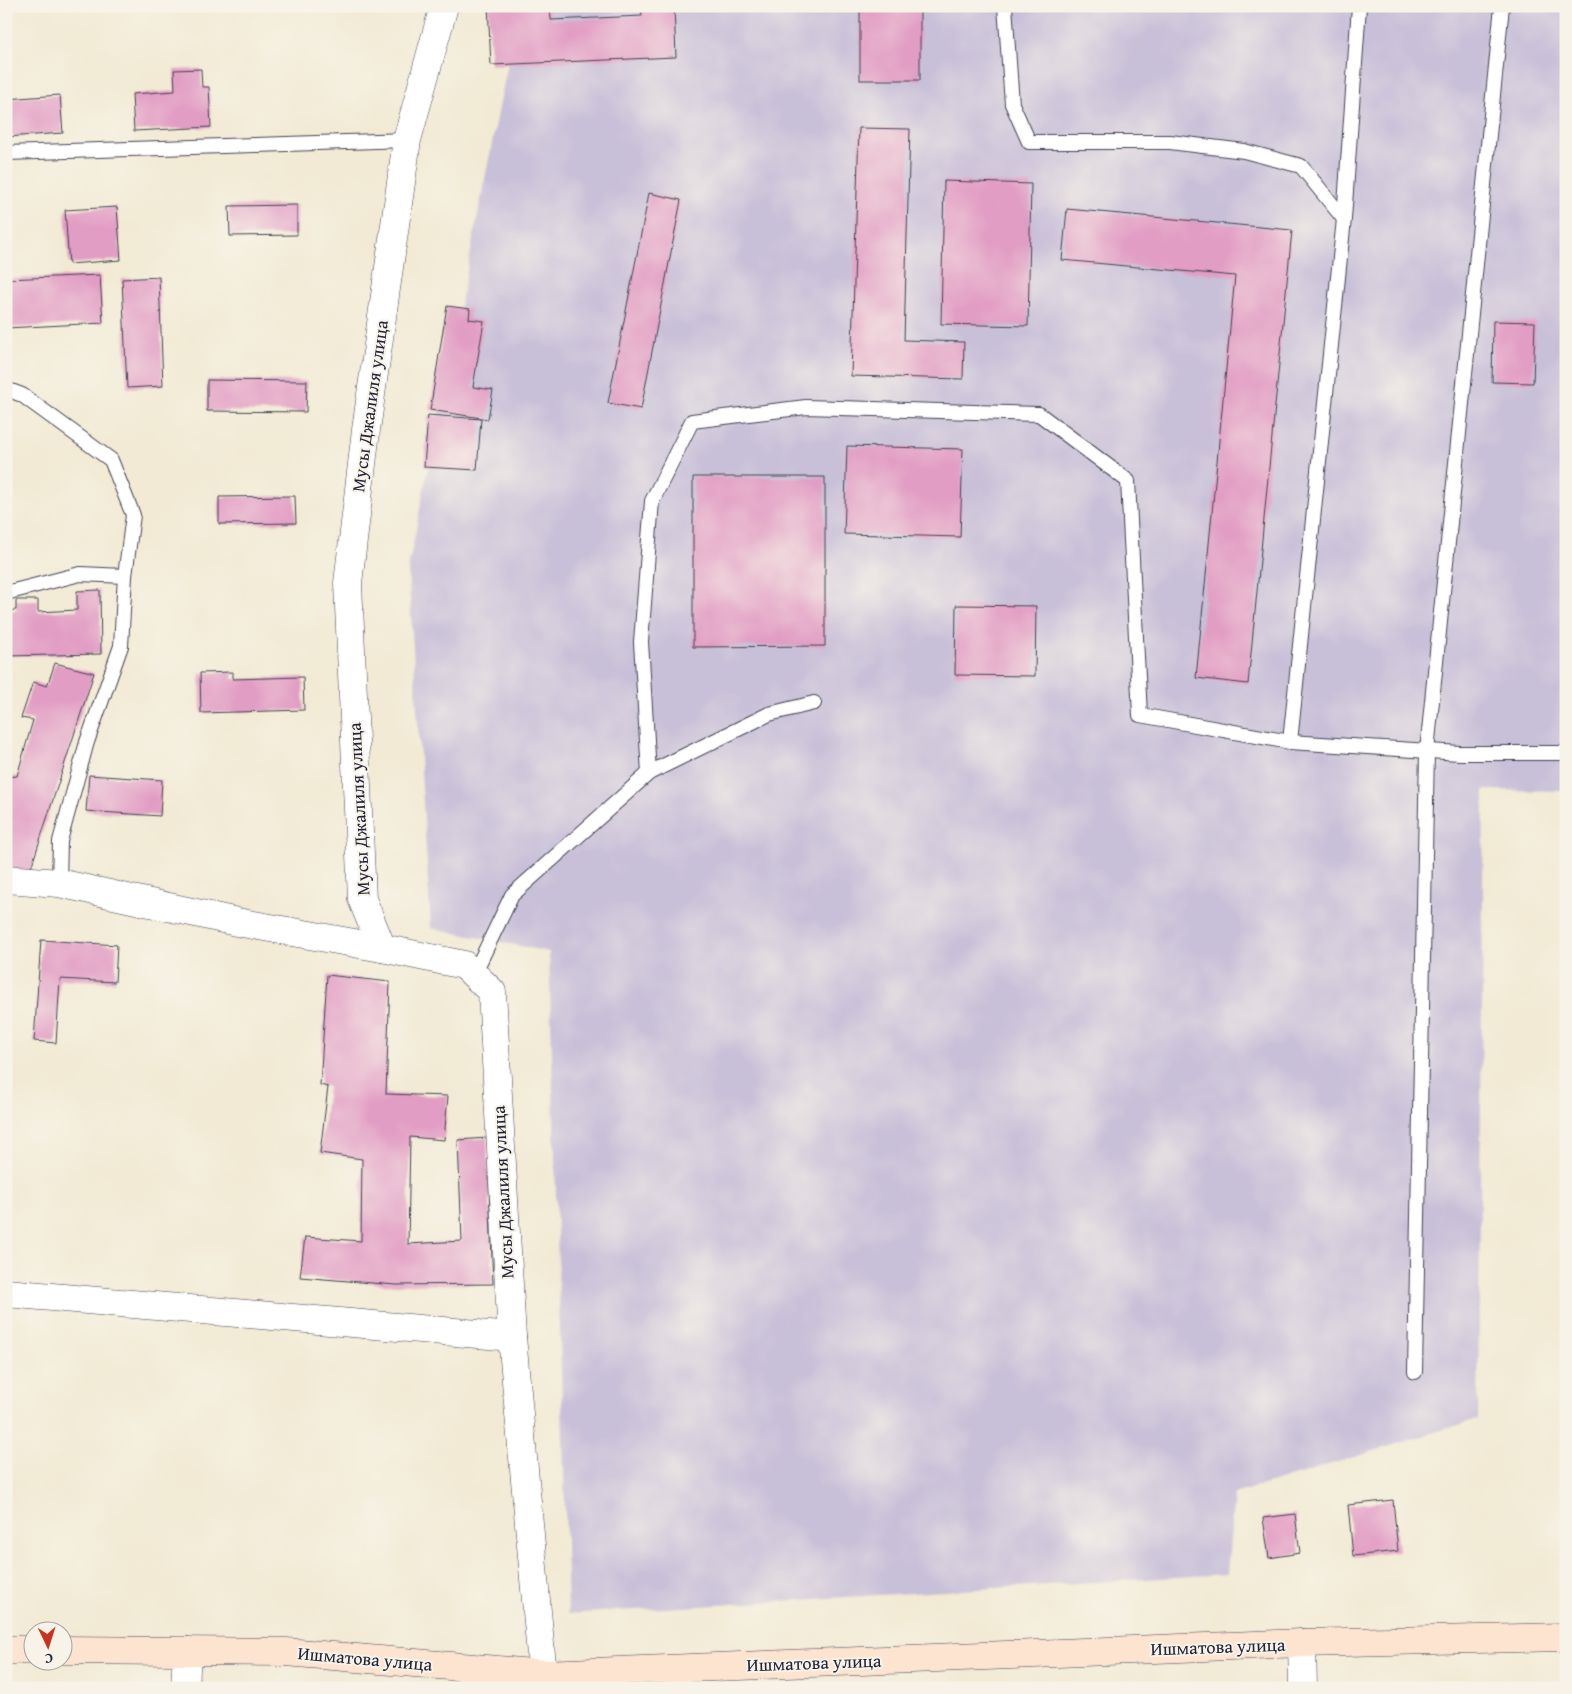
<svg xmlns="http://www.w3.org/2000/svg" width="1572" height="1694" font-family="'Gentium Book Plus',serif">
  <rect width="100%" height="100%" fill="#f7f3e8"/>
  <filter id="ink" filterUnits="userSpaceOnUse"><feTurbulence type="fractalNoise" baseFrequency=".02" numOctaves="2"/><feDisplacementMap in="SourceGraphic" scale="10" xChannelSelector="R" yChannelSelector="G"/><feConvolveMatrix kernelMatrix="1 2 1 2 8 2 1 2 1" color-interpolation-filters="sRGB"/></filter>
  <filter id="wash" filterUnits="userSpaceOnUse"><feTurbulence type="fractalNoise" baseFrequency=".0096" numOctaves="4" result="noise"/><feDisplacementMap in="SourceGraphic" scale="20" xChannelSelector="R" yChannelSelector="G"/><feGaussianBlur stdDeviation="1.12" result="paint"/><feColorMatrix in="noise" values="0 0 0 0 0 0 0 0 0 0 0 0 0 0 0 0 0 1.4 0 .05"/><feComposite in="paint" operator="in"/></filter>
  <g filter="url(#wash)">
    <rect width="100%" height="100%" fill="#f2ead4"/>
    <path fill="#c8bfd8" d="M 519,6 L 1566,6 L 1566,791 L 1484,790 L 1478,1419 L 1234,1494 L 1227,1574 L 568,1614 L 549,952 L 431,928 L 408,570 Z"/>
    <g id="blocks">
      <g fill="#e29dc4">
        <path d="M 488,6 L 550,6 L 551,20 L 642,16 L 641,6 L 674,6 L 676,57 L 491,65 Z"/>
        <rect x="860" y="6" width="60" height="74"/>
        <path d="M 201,69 L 202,87 L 209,87 L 211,127 L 134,131 L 132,94 L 175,91 L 174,70 Z"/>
        <path d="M 60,95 L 63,133 L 6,137 L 6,99 Z"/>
        <path d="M 859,128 L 910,129 L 904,340 L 964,342 L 963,379 L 851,376 Z"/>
        <path d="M 944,181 L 1031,184 L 1028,326 L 941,324 Z"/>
        <path d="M 649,193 L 681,200 L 641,409 L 608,403 Z"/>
        <path d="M 297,205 L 297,235 L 230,236 L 229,206 Z"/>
        <path d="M 117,207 L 121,260 L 69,264 L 65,210 Z"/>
        <path d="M 1067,209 L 1292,230 L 1248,684 L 1196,678 L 1235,276 L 1062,260 Z"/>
        <path d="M 100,275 L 103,323 L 6,328 L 6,279 Z"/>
        <path d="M 159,277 L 163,386 L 127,388 L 122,279 Z"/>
        <path d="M 447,306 L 470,309 L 469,319 L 484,321 L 473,387 L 493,390 L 488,419 L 430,410 Z"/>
        <path d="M 1493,321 L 1535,322 L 1533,383 L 1492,382 Z"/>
        <path d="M 207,380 L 307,381 L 306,412 L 207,411 Z"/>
        <path d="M 428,415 L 481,419 L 477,470 L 424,467 Z"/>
        <path d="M 847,446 L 963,449 L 960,537 L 844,534 Z"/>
        <path d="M 693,477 L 825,477 L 825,646 L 693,647 Z"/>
        <path d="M 295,496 L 296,523 L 219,524 L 219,497 Z"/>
        <path d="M 100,590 L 101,654 L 6,656 L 6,611 L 16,610 L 16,600 L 38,600 L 38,612 L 77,610 L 77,591 Z"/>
        <path d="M 956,605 L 1036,606 L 1035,676 L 955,675 Z"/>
        <path d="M 55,663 L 94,673 L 29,874 L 6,871 L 6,777 L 17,776 L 33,720 L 21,718 L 33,682 L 47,686 Z"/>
        <path d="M 233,672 L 233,679 L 303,677 L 304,710 L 201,713 L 200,673 Z"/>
        <path d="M 89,775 L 162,780 L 160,816 L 86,811 Z"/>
        <path d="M 41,940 L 117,945 L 115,982 L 60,979 L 56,1043 L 34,1041 Z"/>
        <path d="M 327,975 L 390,982 L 386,1094 L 448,1096 L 444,1140 L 410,1137 L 408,1244 L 462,1241 L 458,1140 L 487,1138 L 493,1284 L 396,1285 L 300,1277 L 305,1237 L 361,1241 L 362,1159 L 320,1153 L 328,1087 L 320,1085 Z"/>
        <path d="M 1393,1500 L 1398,1551 L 1353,1556 L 1348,1505 Z"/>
        <path d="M 1295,1514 L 1300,1553 L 1269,1558 L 1263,1518 Z"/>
        <path d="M 1472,1683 L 1472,1688 L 1424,1688 L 1424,1686 Z"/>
      </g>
    </g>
  </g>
  <g filter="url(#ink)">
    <use href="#blocks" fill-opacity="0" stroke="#414052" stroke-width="1"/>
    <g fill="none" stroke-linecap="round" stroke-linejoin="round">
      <g stroke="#414052" stroke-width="16">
        <g id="lane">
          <path d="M 1005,6 L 1012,104 L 1029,142 L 1170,142 L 1244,151 L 1301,166 L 1344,219"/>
          <path d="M 6,153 L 407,140"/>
          <path d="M 6,389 L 22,395 L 111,460 L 133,515 L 125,576 L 121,646 L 87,742 L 60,841 L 59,883"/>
          <path d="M 6,593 L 80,574 L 125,576"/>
          <path d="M 1290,742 L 1344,219 L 1359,6"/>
          <path d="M 649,773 L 641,642 L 652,501 L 692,421 L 806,407 L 1039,414 L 1128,481 L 1140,715 L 1290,742 L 1460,753 L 1566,753"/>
          <path d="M 474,974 L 512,895 L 649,773 L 769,714 L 814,703"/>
          <path d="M 1415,1372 L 1427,751 L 1502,6"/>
        </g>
      </g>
      <g stroke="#414052" stroke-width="29">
        <g id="street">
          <path d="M 444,6 L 407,140 L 366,430 L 348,583 L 362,899 L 382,948 L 464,965 L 492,992 L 512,1337 L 544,1688"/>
          <path d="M 6,879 L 59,883 L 237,922 L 382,948"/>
          <path d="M 6,1293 L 512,1337"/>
          <path d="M 1302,1643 L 1303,1688"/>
          <path d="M 185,1688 L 187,1651"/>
        </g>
      </g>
      <g stroke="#414052" stroke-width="29">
        <g id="secondary">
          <path d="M 6,1650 L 32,1650"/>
          <path d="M 62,1650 L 286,1652 L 544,1674 L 1302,1643 L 1566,1637"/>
        </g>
      </g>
      <use href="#lane" stroke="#fff" stroke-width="14"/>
      <use href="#street" stroke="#fff" stroke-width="28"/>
      <use href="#secondary" stroke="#fde4d1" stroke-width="28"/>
    </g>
  </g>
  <g text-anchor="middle" stroke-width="4" stroke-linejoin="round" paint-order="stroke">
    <g font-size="18" fill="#22223b" stroke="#f7f3e8">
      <text transform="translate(370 406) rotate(-82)" y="6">Мусы Джалиля улица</text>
      <text transform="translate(359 809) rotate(-93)" y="6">Мусы Джалиля улица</text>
      <text transform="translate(503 1192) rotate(-93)" y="6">Мусы Джалиля улица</text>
      <text transform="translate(1218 1647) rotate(-2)" y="6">Ишматова улица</text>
      <text transform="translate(365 1659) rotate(5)" y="6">Ишматова улица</text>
      <text transform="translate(814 1663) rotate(-2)" y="6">Ишматова улица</text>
    </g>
  </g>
  <rect width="1572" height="1694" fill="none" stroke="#f7f3e8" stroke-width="25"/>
  <g transform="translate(48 1646) rotate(176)"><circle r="24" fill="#f7f3e8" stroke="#a29fa3"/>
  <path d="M0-4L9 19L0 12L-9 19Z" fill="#c8321e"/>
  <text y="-8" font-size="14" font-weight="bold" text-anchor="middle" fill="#22223b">С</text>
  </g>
</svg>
